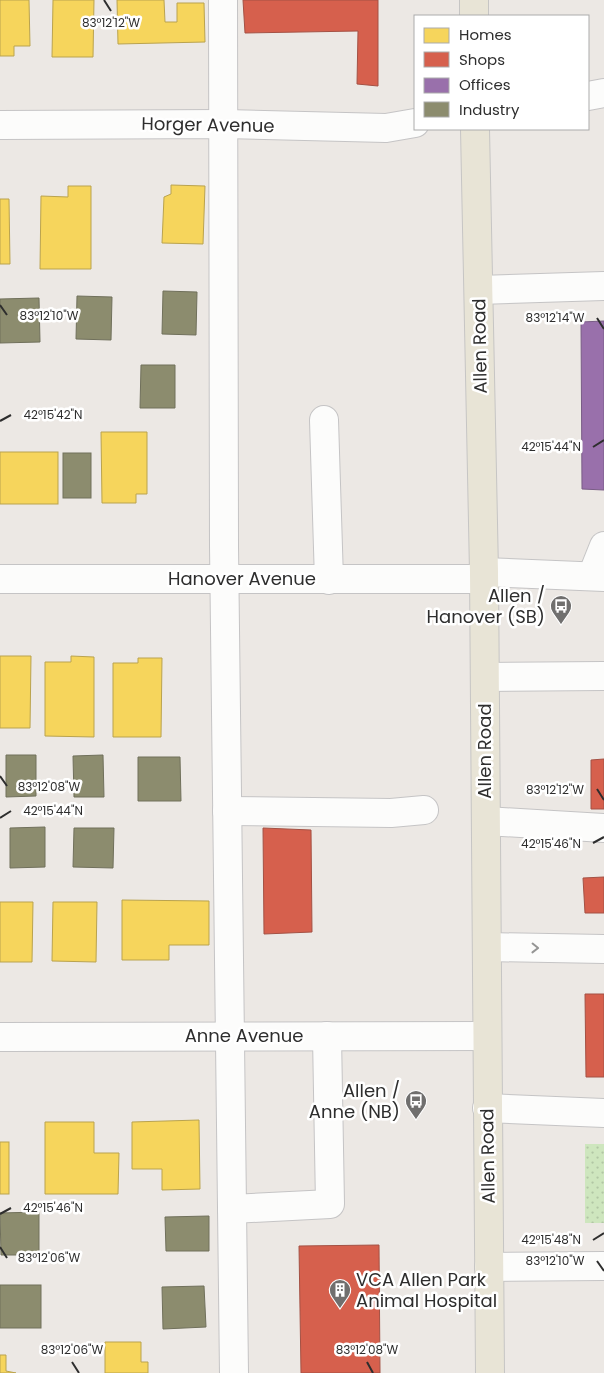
<svg xmlns="http://www.w3.org/2000/svg" width="604" height="1373" font-family="Poppins,sans-serif">
  <defs>
    <pattern id="grass-dots" width="8" height="8" patternUnits="userSpaceOnUse" patternTransform="scale(1.25)"><rect width="8" height="8" fill="#cee6be"/><path d="M2 2h.1M6 6h.1" fill="none" stroke="#b1c6a4" stroke-width="1.8" stroke-linecap="round"/></pattern>
  </defs>
  <rect width="100%" height="100%" fill="#ece8e4"/>
  <rect fill="url(#grass-dots)" x="585" y="1144" width="19" height="79"/>
  <g fill="#f6d55c" stroke="#baa34e">
    <path d="M 0,0 L 29,0 L 30,46 L 14,46 L 14,56 L 0,56 Z"/>
    <path d="M 53,0 L 94,0 L 93,57 L 52,57 Z"/>
    <path d="M 117,0 L 164,0 L 165,22 L 177,22 L 177,3 L 204,3 L 205,42 L 118,44 Z"/>
    <path d="M 171,185 L 205,186 L 203,244 L 162,243 L 164,197 L 171,194 Z"/>
    <path d="M 68,186 L 91,186 L 91,269 L 40,269 L 41,196 L 68,197 Z"/>
    <path d="M 0,199 L 9,199 L 10,264 L 0,264 Z"/>
    <path d="M 101,432 L 147,432 L 147,494 L 136,494 L 136,503 L 102,503 Z"/>
    <rect x="0" y="452" width="58" height="52"/>
    <path d="M 0,656 L 31,656 L 30,728 L 0,728 Z"/>
    <path d="M 71,656 L 94,657 L 94,737 L 45,736 L 45,662 L 71,662 Z"/>
    <path d="M 138,658 L 162,658 L 161,737 L 113,737 L 113,663 L 138,663 Z"/>
    <path d="M 122,900 L 209,901 L 209,945 L 169,945 L 169,960 L 122,960 Z"/>
    <path d="M 0,902 L 33,902 L 32,962 L 0,962 Z"/>
    <path d="M 53,902 L 97,902 L 96,962 L 52,961 Z"/>
    <path d="M 199,1120 L 200,1189 L 162,1190 L 162,1169 L 132,1169 L 132,1122 Z"/>
    <path d="M 45,1122 L 94,1122 L 94,1153 L 119,1153 L 118,1194 L 45,1194 Z"/>
    <rect x="0" y="1142" width="9" height="52"/>
    <path d="M 105,1342 L 141,1342 L 141,1362 L 148,1362 L 148,1373 L 105,1373 Z"/>
    <path d="M 0,1355 L 6,1355 L 6,1371 L 16,1373 L 0,1373 Z"/>
  </g>
  <g fill="#d6604d" stroke="#a45144">
    <path d="M 243,0 L 378,0 L 378,86 L 357,84 L 358,31 L 245,33 Z"/>
    <path d="M 604,759 L 604,809 L 591,809 L 591,760 Z"/>
    <path d="M 263,828 L 311,830 L 312,932 L 264,934 Z"/>
    <path d="M 604,877 L 604,913 L 585,913 L 583,878 Z"/>
    <path d="M 585,994 L 604,994 L 604,1077 L 586,1077 Z"/>
    <path d="M 379,1245 L 380,1373 L 301,1373 L 299,1246 Z"/>
  </g>
  <path fill="#9970ab" stroke="#795c86" d="M 604,321 L 604,490 L 582,489 L 581,322 Z"/>
  <g fill="#8c8c6e" stroke="#70705b">
    <path d="M 163,291 L 197,292 L 196,335 L 162,334 Z"/>
    <path d="M 77,296 L 112,297 L 111,340 L 76,339 Z"/>
    <path d="M 39,298 L 40,342 L 0,343 L 0,299 Z"/>
    <path d="M 141,365 L 175,365 L 175,408 L 140,408 Z"/>
    <rect x="63" y="453" width="28" height="45"/>
    <path d="M 6,755 L 36,755 L 36,796 L 6,797 Z"/>
    <path d="M 103,755 L 104,797 L 74,797 L 73,756 Z"/>
    <path d="M 138,757 L 180,757 L 181,801 L 138,801 Z"/>
    <path d="M 45,827 L 45,867 L 10,868 L 10,828 Z"/>
    <path d="M 74,828 L 114,828 L 113,868 L 73,867 Z"/>
    <path d="M 39,1212 L 39,1255 L 1,1255 L 0,1213 Z"/>
    <path d="M 209,1216 L 209,1251 L 166,1251 L 165,1217 Z"/>
    <rect x="0" y="1285" width="41" height="43"/>
    <path d="M 204,1286 L 206,1327 L 163,1329 L 162,1287 Z"/>
  </g>
  <g fill="none" stroke-linecap="round" stroke-linejoin="round">
    <g stroke="#c5c4c5" stroke-width="30">
      <g id="minor">
        <path d="M 223,0 L 224,546 L 234,1373"/>
        <path d="M 588,96 L 604,93"/>
        <path d="M 0,125 L 225,124 L 386,128 L 415,123"/>
        <path d="M 479,290 L 604,286"/>
        <path d="M 324,420 L 329,580"/>
        <path d="M 484,572 L 604,577"/>
        <path d="M 592,576 L 604,546"/>
        <path d="M 0,579 L 484,579"/>
        <path d="M 485,677 L 604,676"/>
        <path d="M 227,811 L 391,813 L 424,810"/>
        <path d="M 486,821 L 604,828"/>
        <path d="M 487,947 L 604,949"/>
        <path d="M 0,1037 L 487,1036"/>
        <path d="M 487,1108 L 604,1113"/>
        <path d="M 232,1209 L 330,1204 L 327,1036"/>
        <path d="M 489,1267 L 604,1266"/>
      </g>
    </g>
    <g stroke="#c6c5c4" stroke-width="30">
      <g id="major">
        <path d="M 474,16 L 474,0"/>
        <path d="M 475,129 L 484,572 L 490,1373"/>
      </g>
    </g>
    <use href="#minor" stroke="#fcfcfb" stroke-width="28"/>
    <use href="#major" stroke="#e8e4d6" stroke-width="28"/>
  </g>
  <defs><path id="oneway-chevron" d="M-2-3.5L2.5 0L-2 3.5" fill="none" stroke-width="1.6" stroke-linecap="round" stroke-linejoin="round" transform="scale(1.25)"/></defs>
  <use stroke="#959594" href="#oneway-chevron" transform="translate(535 948) rotate(1)"/>
  <path fill="none" stroke="#2e2e2e" stroke-width="2" d="M 104,0 L 111,11M 0,305 L 7,315M 597,318 L 604,329M 0,421 L 11,415M 593,447 L 604,440M 0,776 L 7,786M 597,789 L 604,800M 0,818 L 11,811M 593,843 L 604,837M 0,1214 L 11,1208M 593,1240 L 604,1233M 0,1247 L 7,1258M 597,1261 L 604,1271M 72,1362 L 79,1373M 367,1362 L 373,1373"/>
  <defs>
    <g id="bus-pin" transform="scale(1.125)"><path d="M0 17L-7.5 6A9.5 9.5 0 1 1 7.5 6Z" fill="#706f6e" stroke="#fff"/><path d="M-5-6H5V4H4V6H2V4H-2V6H-4V4H-5ZM-3.5-4V0h7V-4ZM-3.5 1.2v1.5H-2V1.2ZM2 1.2v1.5H3.5V1.2Z" fill="#fff"/></g>
    <g id="building-pin" transform="scale(1.125)"><path d="M0 17L-7.5 6A9.5 9.5 0 1 1 7.5 6Z" fill="#706f6e" stroke="#fff"/><path d="M-4-6H4V6H1V3H-1V6H-4ZM-2.5-4.3h1.7v1.8h-1.7ZM.8-4.3h1.7v1.8H.8ZM-2.5-1h1.7V.8h-1.7ZM.8-1h1.7V.8H.8Z" fill="#fff"/></g>
  </defs>
  <g fill-rule="evenodd">
    <use href="#bus-pin" x="561" y="606"/>
    <use href="#bus-pin" x="416" y="1101"/>
    <use href="#building-pin" x="340" y="1290"/>
  </g>
  <g text-anchor="middle" stroke-width="5" stroke-linejoin="round" paint-order="stroke">
    <g font-size="18" fill="#2e2e2e" stroke="#fff">
      <text transform="translate(208 125) rotate(1)" y="6">Horger Avenue</text>
      <text transform="translate(480 346) rotate(-91)" y="6">Allen Road</text>
      <text x="242" y="585">Hanover Avenue</text>
      <text transform="translate(485 751) rotate(-90)" y="6">Allen Road</text>
      <text x="244" y="1042">Anne Avenue</text>
      <text transform="translate(488 1156) rotate(-91)" y="6">Allen Road</text>
    </g>
    <g font-size="18" fill="#2e2e2e" stroke="#fff" text-anchor="end">
      <text x="545" y="602">Allen /<tspan x="545" dy="21">Hanover (SB)</tspan></text>
      <text x="400" y="1097">Allen /<tspan x="400" dy="21">Anne (NB)</tspan></text>
      <text x="356" y="1286" text-anchor="start">VCA Allen Park<tspan x="356" dy="21">Animal Hospital</tspan></text>
    </g>
  </g>
  <g font-size="12" text-anchor="middle" fill="#2e2e2e" stroke="#fff" stroke-width="5" stroke-linejoin="round" paint-order="stroke">
    <text x="111" y="27">83°12'12"W</text>
    <text x="49" y="320">83°12'10"W</text>
    <text x="555" y="322">83°12'14"W</text>
    <text x="53" y="419">42°15'42"N</text>
    <text x="551" y="451">42°15'44"N</text>
    <text x="49" y="791">83°12'08"W</text>
    <text x="555" y="794">83°12'12"W</text>
    <text x="53" y="815">42°15'44"N</text>
    <text x="551" y="848">42°15'46"N</text>
    <text x="53" y="1212">42°15'46"N</text>
    <text x="551" y="1244">42°15'48"N</text>
    <text x="49" y="1262">83°12'06"W</text>
    <text x="555" y="1265">83°12'10"W</text>
    <text x="72" y="1354">83°12'06"W</text>
    <text x="367" y="1354">83°12'08"W</text>
  </g>
  <rect x="414" y="15" width="175" height="115" fill="#ffffff" stroke="#ababab"/>
  <rect x="424" y="28" width="25" height="15" fill="#f6d55c" stroke="#ababab"/>
  <text x="459" y="40" font-size="15" fill="#2e2e2e">Homes</text>
  <rect x="424" y="52" width="25" height="15" fill="#d6604d" stroke="#ababab"/>
  <text x="459" y="65" font-size="15" fill="#2e2e2e">Shops</text>
  <rect x="424" y="78" width="25" height="15" fill="#9970ab" stroke="#ababab"/>
  <text x="459" y="90" font-size="15" fill="#2e2e2e">Offices</text>
  <rect x="424" y="102" width="25" height="15" fill="#8c8c6e" stroke="#ababab"/>
  <text x="459" y="115" font-size="15" fill="#2e2e2e">Industry</text>
</svg>
